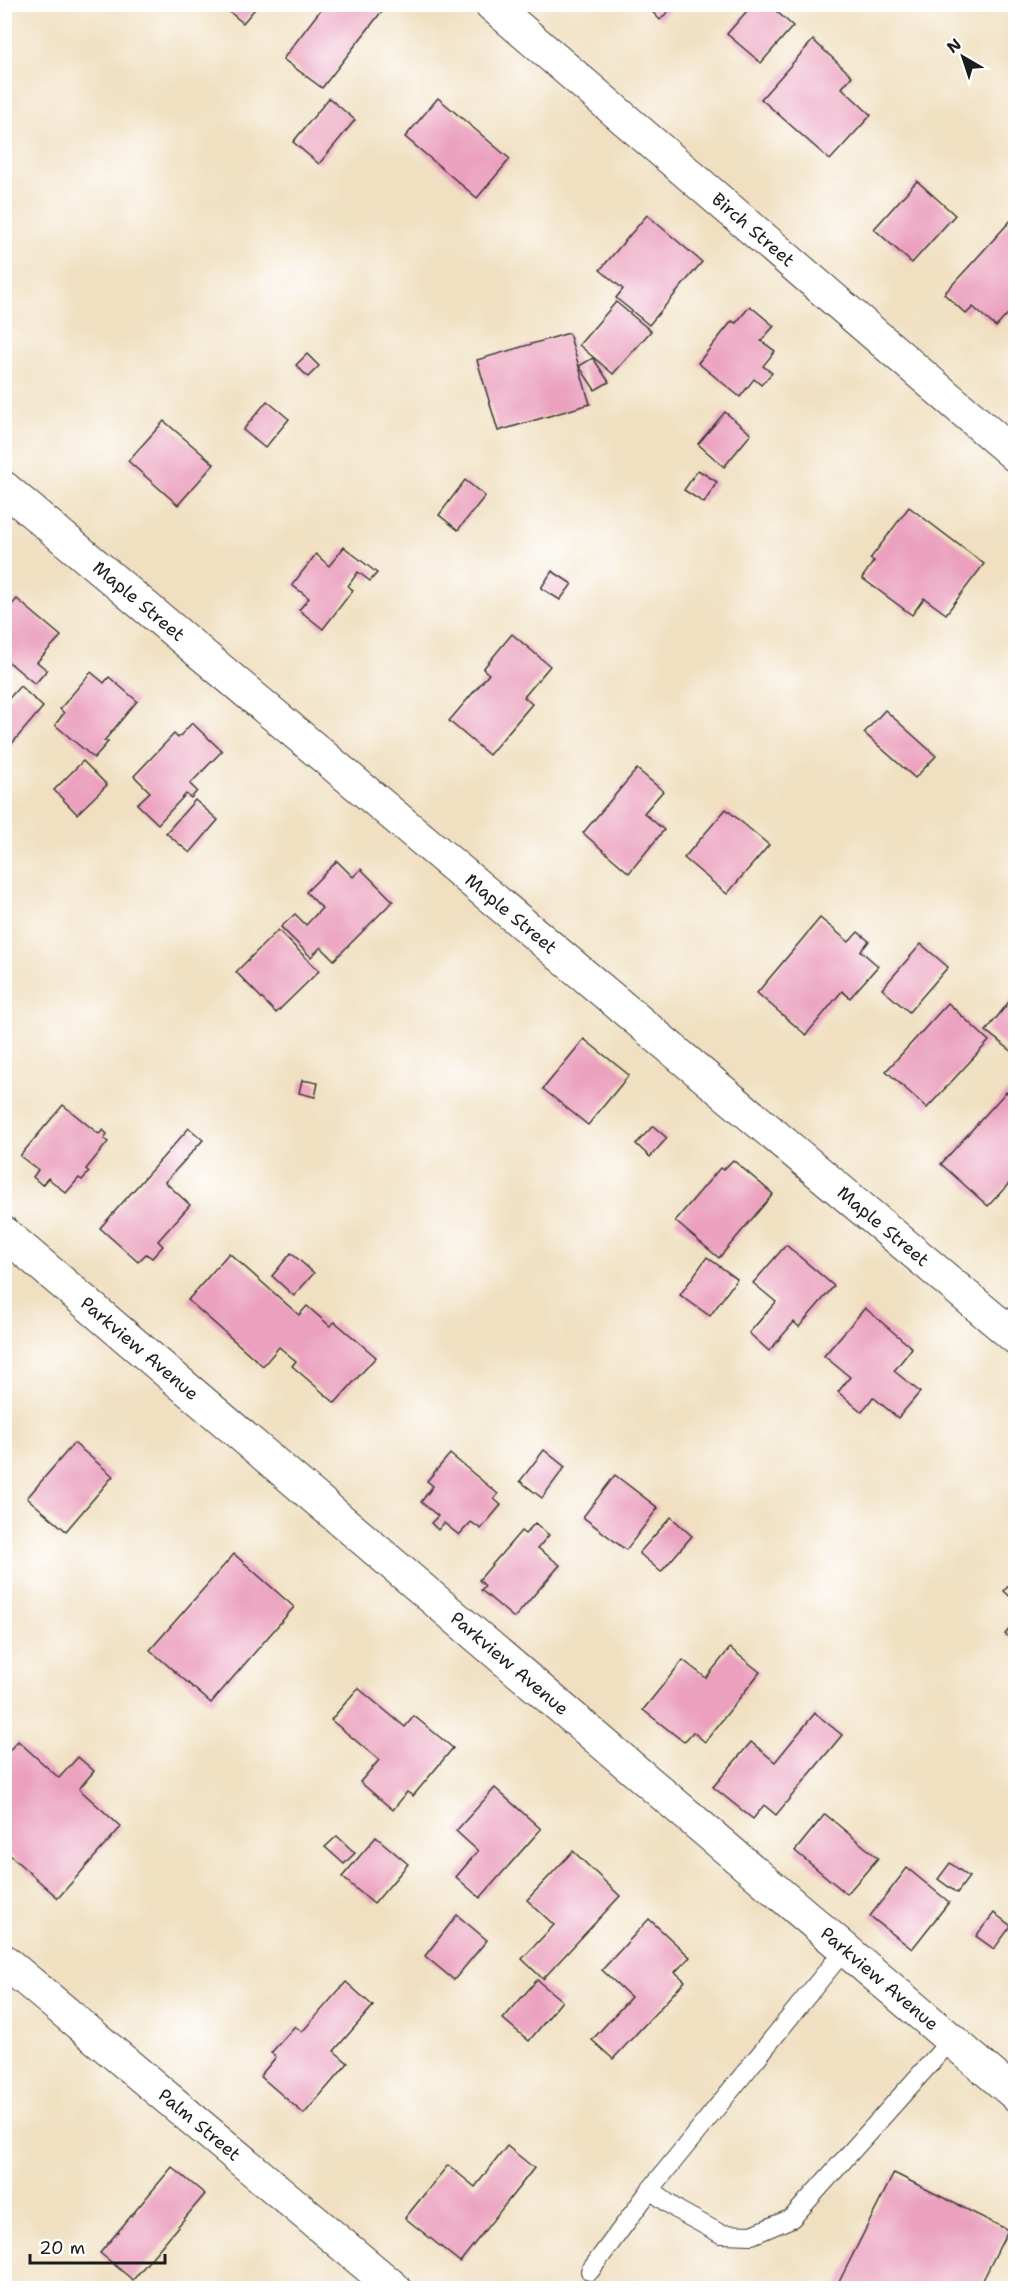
<svg xmlns="http://www.w3.org/2000/svg" width="1020" height="2293" font-family="'Shantell Sans',sans-serif">
  <rect width="100%" height="100%" fill="#fff"/>
  <filter id="ink" filterUnits="userSpaceOnUse"><feTurbulence type="fractalNoise" baseFrequency=".0167" numOctaves="2"/><feDisplacementMap in="SourceGraphic" scale="12" xChannelSelector="R" yChannelSelector="G"/><feConvolveMatrix kernelMatrix="1 2 1 2 8 2 1 2 1" color-interpolation-filters="sRGB"/></filter>
  <filter id="wash" filterUnits="userSpaceOnUse"><feTurbulence type="fractalNoise" baseFrequency=".008" numOctaves="4" result="noise"/><feDisplacementMap in="SourceGraphic" scale="24" xChannelSelector="R" yChannelSelector="G"/><feGaussianBlur stdDeviation="1.35" result="paint"/><feColorMatrix in="noise" values="0 0 0 0 0 0 0 0 0 0 0 0 0 0 0 0 0 1.4 0 .05"/><feComposite in="paint" operator="in"/></filter>
  <g filter="url(#wash)">
    <rect width="100%" height="100%" fill="#f0e0c1"/>
    <g id="blocks">
      <g fill="#eba1be">
        <path d="M 220,4 L 259,4 L 243,23 Z"/>
        <path d="M 325,4 L 374,4 L 382,11 L 322,88 L 283,59 Z"/>
        <path d="M 645,4 L 675,4 L 660,20 Z"/>
        <path d="M 753,4 L 768,4 L 793,26 L 761,63 L 727,34 Z"/>
        <path d="M 813,40 L 852,76 L 842,88 L 871,115 L 830,160 L 761,99 Z"/>
        <path d="M 329,98 L 355,120 L 319,164 L 293,142 Z"/>
        <path d="M 438,98 L 510,159 L 477,198 L 405,137 Z"/>
        <path d="M 917,181 L 955,215 L 912,263 L 874,229 Z"/>
        <path d="M 647,215 L 702,262 L 649,325 L 616,298 L 623,289 L 600,270 Z"/>
        <path d="M 1014,217 L 1016,305 L 996,327 L 973,307 L 966,314 L 944,294 Z"/>
        <path d="M 616,302 L 651,331 L 613,374 L 579,345 Z"/>
        <path d="M 750,306 L 774,326 L 761,341 L 775,351 L 763,366 L 772,373 L 761,385 L 754,379 L 740,397 L 698,363 L 732,321 L 736,323 Z"/>
        <path d="M 569,333 L 590,404 L 498,431 L 477,360 Z"/>
        <path d="M 307,354 L 319,366 L 308,377 L 296,365 Z"/>
        <path d="M 593,358 L 609,382 L 595,390 L 579,366 Z"/>
        <path d="M 267,401 L 289,419 L 265,448 L 243,430 Z"/>
        <path d="M 725,412 L 751,434 L 724,467 L 698,444 Z"/>
        <path d="M 164,421 L 214,464 L 178,505 L 128,461 Z"/>
        <path d="M 698,470 L 717,482 L 704,503 L 684,490 Z"/>
        <path d="M 465,480 L 485,496 L 458,530 L 439,515 Z"/>
        <path d="M 909,507 L 984,564 L 946,614 L 924,598 L 912,615 L 862,578 L 874,561 L 870,559 Z"/>
        <path d="M 344,547 L 377,573 L 370,581 L 358,572 L 348,586 L 353,590 L 323,629 L 299,610 L 309,598 L 292,585 L 316,554 L 329,566 Z"/>
        <path d="M 552,571 L 572,584 L 560,600 L 541,588 Z"/>
        <path d="M 17,599 L 61,636 L 37,662 L 47,670 L 35,684 L 4,658 L 4,613 Z"/>
        <path d="M 512,634 L 550,666 L 524,697 L 532,704 L 489,755 L 449,721 L 489,674 L 483,669 Z"/>
        <path d="M 91,672 L 104,683 L 109,677 L 137,701 L 104,741 L 108,742 L 94,758 L 55,725 L 64,713 L 60,709 Z"/>
        <path d="M 20,686 L 43,707 L 10,746 L 4,741 L 4,704 Z"/>
        <path d="M 885,710 L 936,756 L 915,778 L 864,733 Z"/>
        <path d="M 192,723 L 222,751 L 190,784 L 197,791 L 191,798 L 186,794 L 158,824 L 137,804 L 150,792 L 134,776 L 174,734 L 178,738 Z"/>
        <path d="M 83,761 L 107,785 L 77,814 L 54,790 Z"/>
        <path d="M 637,769 L 663,791 L 644,813 L 664,830 L 629,873 L 583,833 Z"/>
        <path d="M 195,800 L 218,820 L 190,853 L 166,833 Z"/>
        <path d="M 726,809 L 769,845 L 727,894 L 684,858 Z"/>
        <path d="M 337,861 L 353,877 L 361,869 L 393,901 L 334,960 L 321,947 L 311,957 L 281,927 L 295,914 L 306,925 L 322,908 L 306,892 Z"/>
        <path d="M 820,918 L 849,942 L 858,932 L 869,941 L 861,951 L 878,966 L 850,998 L 842,991 L 806,1035 L 757,993 Z"/>
        <path d="M 278,930 L 319,971 L 276,1013 L 236,972 Z"/>
        <path d="M 921,944 L 948,967 L 909,1012 L 882,989 Z"/>
        <path d="M 1016,993 L 1016,1049 L 1013,1052 L 986,1031 Z"/>
        <path d="M 948,1003 L 989,1041 L 927,1108 L 886,1071 Z"/>
        <path d="M 584,1039 L 629,1075 L 588,1125 L 543,1089 Z"/>
        <path d="M 302,1080 L 318,1083 L 315,1097 L 299,1093 Z"/>
        <path d="M 1006,1092 L 1016,1100 L 1016,1176 L 988,1206 L 941,1164 Z"/>
        <path d="M 63,1105 L 99,1134 L 103,1130 L 107,1134 L 104,1139 L 108,1142 L 86,1169 L 89,1172 L 82,1180 L 79,1178 L 66,1193 L 48,1178 L 42,1185 L 33,1177 L 38,1170 L 20,1156 Z"/>
        <path d="M 653,1126 L 667,1138 L 650,1157 L 636,1144 Z"/>
        <path d="M 189,1128 L 203,1140 L 165,1182 L 190,1205 L 158,1241 L 163,1246 L 152,1258 L 146,1254 L 138,1262 L 100,1228 Z"/>
        <path d="M 733,1160 L 773,1194 L 719,1258 L 675,1221 L 720,1168 L 723,1170 Z"/>
        <path d="M 786,1245 L 834,1286 L 799,1327 L 794,1322 L 769,1351 L 749,1333 L 776,1302 L 753,1283 Z"/>
        <path d="M 229,1253 L 299,1315 L 307,1306 L 330,1326 L 335,1322 L 376,1357 L 335,1403 L 292,1366 L 296,1361 L 279,1347 L 263,1366 L 188,1300 Z"/>
        <path d="M 291,1253 L 314,1273 L 294,1296 L 272,1276 Z"/>
        <path d="M 707,1257 L 737,1279 L 710,1316 L 680,1295 Z"/>
        <path d="M 865,1308 L 912,1348 L 894,1371 L 920,1392 L 898,1418 L 873,1397 L 862,1412 L 838,1392 L 850,1377 L 824,1356 Z"/>
        <path d="M 74,1443 L 113,1476 L 66,1531 L 27,1498 Z"/>
        <path d="M 544,1450 L 565,1467 L 542,1498 L 520,1481 Z"/>
        <path d="M 450,1454 L 498,1494 L 494,1499 L 501,1505 L 481,1529 L 471,1522 L 459,1535 L 444,1523 L 438,1530 L 431,1523 L 438,1516 L 421,1502 L 433,1486 L 427,1481 Z"/>
        <path d="M 615,1475 L 658,1508 L 626,1550 L 583,1517 Z"/>
        <path d="M 671,1517 L 692,1536 L 661,1572 L 639,1553 Z"/>
        <path d="M 535,1523 L 549,1535 L 538,1548 L 560,1565 L 514,1618 L 481,1590 L 485,1586 L 479,1580 L 521,1531 L 525,1534 Z"/>
        <path d="M 234,1554 L 294,1607 L 211,1703 L 150,1650 Z"/>
        <path d="M 1016,1577 L 1016,1602 L 1004,1591 Z"/>
        <path d="M 1016,1621 L 1016,1642 L 1005,1634 Z"/>
        <path d="M 730,1648 L 760,1672 L 705,1742 L 693,1732 L 684,1742 L 643,1710 L 683,1660 L 706,1678 Z"/>
        <path d="M 358,1688 L 405,1727 L 414,1716 L 453,1748 L 413,1796 L 407,1792 L 393,1810 L 360,1782 L 379,1760 L 331,1720 Z"/>
        <path d="M 815,1713 L 842,1735 L 776,1815 L 764,1805 L 753,1819 L 713,1787 L 751,1742 L 775,1762 Z"/>
        <path d="M 18,1741 L 59,1778 L 78,1757 L 94,1771 L 79,1789 L 121,1827 L 58,1898 L 4,1850 L 4,1756 Z"/>
        <path d="M 495,1788 L 541,1829 L 480,1898 L 456,1877 L 478,1851 L 456,1831 Z"/>
        <path d="M 825,1814 L 878,1858 L 847,1894 L 795,1851 Z"/>
        <path d="M 337,1836 L 355,1853 L 344,1864 L 325,1847 Z"/>
        <path d="M 376,1837 L 408,1864 L 374,1904 L 342,1877 Z"/>
        <path d="M 573,1851 L 620,1896 L 543,1979 L 522,1959 L 554,1925 L 527,1900 Z"/>
        <path d="M 950,1863 L 969,1877 L 957,1893 L 938,1879 Z"/>
        <path d="M 907,1868 L 949,1902 L 912,1949 L 870,1916 Z"/>
        <path d="M 994,1913 L 1011,1926 L 994,1949 L 976,1936 Z"/>
        <path d="M 457,1915 L 487,1940 L 454,1980 L 425,1956 Z"/>
        <path d="M 649,1919 L 690,1957 L 675,1972 L 685,1981 L 613,2059 L 592,2040 L 631,1997 L 602,1970 Z"/>
        <path d="M 537,1980 L 562,2001 L 529,2041 L 503,2019 Z"/>
        <path d="M 346,1982 L 373,2006 L 334,2051 L 348,2063 L 304,2114 L 260,2076 L 276,2057 L 271,2053 L 295,2026 L 302,2032 Z"/>
        <path d="M 507,2146 L 534,2168 L 460,2262 L 405,2218 L 448,2165 L 475,2187 Z"/>
        <path d="M 172,2167 L 205,2194 L 133,2280 L 100,2253 Z"/>
        <path d="M 894,2173 L 1008,2230 L 979,2288 L 836,2288 Z"/>
      </g>
    </g>
  </g>
  <g filter="url(#ink)">
    <use href="#blocks" fill-opacity="0" stroke="#3c3935" stroke-width="1.5"/>
    <g fill="none" stroke-linecap="round" stroke-linejoin="round">
      <g stroke="#3c3935" stroke-width="20">
        <g id="lane">
          <path d="M 650,2190 L 679,2211 L 721,2234 L 752,2235 L 792,2218 L 951,2040"/>
          <path d="M 590,2271 L 650,2190 L 845,1949"/>
        </g>
      </g>
      <g stroke="#3c3935" stroke-width="35">
        <g id="street">
          <path id="s1" d="M 491,4 L 1016,456"/>
          <path id="s2" d="M 4,488 L 1016,1338"/>
          <path id="s3" d="M 4,1233 L 1016,2095"/>
          <path id="s4" d="M 4,1961 L 394,2288"/>
        </g>
      </g>
      <use href="#lane" stroke="#fff" stroke-width="18"/>
      <use href="#street" stroke="#fff" stroke-width="33"/>
    </g>
  </g>
  <g text-anchor="middle" stroke-width="5" stroke-linejoin="round" paint-order="stroke">
    <g font-size="18" fill="#1c1c1c" stroke="#fff">
      <text dy="6" stroke="none"><textPath href="#s1" startOffset="346">Birch Street</textPath></text>
      <text dy="6" stroke="none"><textPath href="#s2" startOffset="176">Maple Street</textPath></text>
      <text dy="6" stroke="none"><textPath href="#s2" startOffset="662">Maple Street</textPath></text>
      <text dy="6" stroke="none"><textPath href="#s2" startOffset="1148">Maple Street</textPath></text>
      <text dy="6" stroke="none"><textPath href="#s3" startOffset="178">Parkview Avenue</textPath></text>
      <text dy="6" stroke="none"><textPath href="#s3" startOffset="664">Parkview Avenue</textPath></text>
      <text dy="6" stroke="none"><textPath href="#s3" startOffset="1150">Parkview Avenue</textPath></text>
      <text dy="6" stroke="none"><textPath href="#s4" startOffset="255">Palm Street</textPath></text>
    </g>
  </g>
  <rect width="1020" height="2293" fill="none" stroke="#fff" stroke-width="24"/>
  <g transform="translate(963 57) rotate(321)" stroke="#ffffff" stroke-width="4.5" paint-order="stroke">
  <path d="M0-4.5L10 22L0 15L-10 22Z" fill="#1c1c1c"/>
  <text y="-9" font-size="16" font-weight="bold" text-anchor="middle" fill="#1c1c1c">N</text>
  </g>
  <path d="M30 2254v9h135v-9" fill="none" stroke="#1c1c1c" stroke-width="3"/>
  <text x="39" y="2254" font-size="18" fill="#1c1c1c" stroke="#ffffff" stroke-width="4.5" paint-order="stroke">20 m</text>
</svg>
